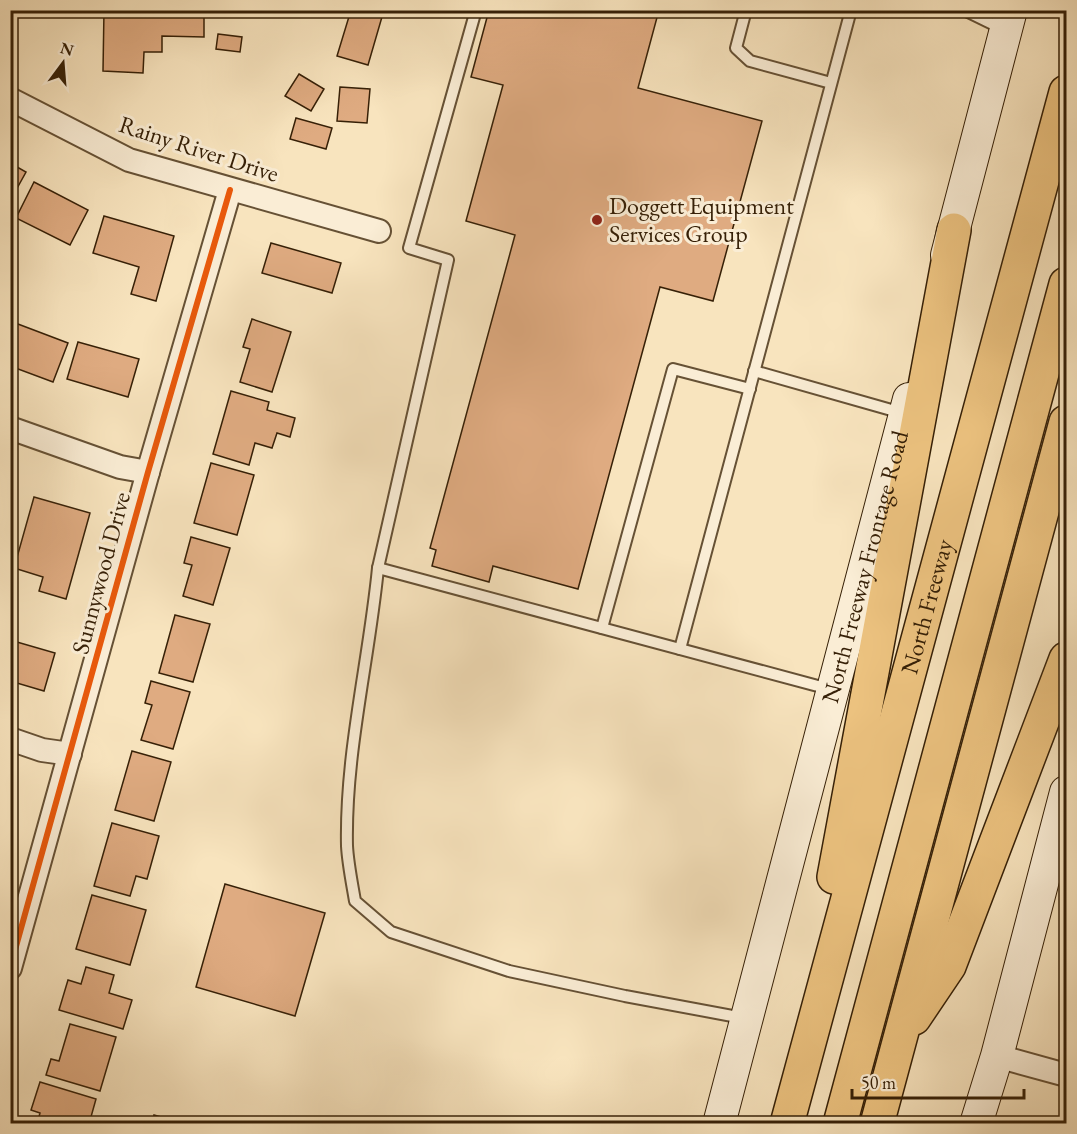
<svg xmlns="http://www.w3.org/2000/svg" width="1077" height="1134" font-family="'EB Garamond',serif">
  <rect width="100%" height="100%" fill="#f8e4be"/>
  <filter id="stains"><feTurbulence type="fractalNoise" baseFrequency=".00333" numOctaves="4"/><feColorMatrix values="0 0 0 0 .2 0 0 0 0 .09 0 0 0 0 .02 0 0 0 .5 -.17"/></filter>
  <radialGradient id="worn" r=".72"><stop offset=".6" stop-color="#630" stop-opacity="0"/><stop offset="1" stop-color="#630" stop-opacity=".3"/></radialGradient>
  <g fill="#dfab81" stroke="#362007" stroke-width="1.5">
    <path d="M 104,10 L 204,10 L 204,37 L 162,36 L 162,52 L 144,52 L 143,73 L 103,71 Z"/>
    <path d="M 351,10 L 384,10 L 368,65 L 337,56 Z"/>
    <path d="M 489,10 L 659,10 L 638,88 L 762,121 L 713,301 L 660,287 L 578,589 L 493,566 L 489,582 L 432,566 L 436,550 L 430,548 L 515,235 L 466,221 L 503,85 L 471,77 Z"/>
    <path d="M 218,34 L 242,37 L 240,52 L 216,49 Z"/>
    <path d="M 299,74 L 324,89 L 311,111 L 285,96 Z"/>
    <path d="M 340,87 L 370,89 L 367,123 L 337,121 Z"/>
    <path d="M 296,118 L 332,128 L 326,149 L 290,139 Z"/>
    <path d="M 10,163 L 26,172 L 10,201 Z"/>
    <path d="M 34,182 L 88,210 L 70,245 L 16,218 Z"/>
    <path d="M 104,216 L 174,236 L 156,301 L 131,294 L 139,267 L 93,253 Z"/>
    <path d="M 271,243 L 341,263 L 332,293 L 262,273 Z"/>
    <path d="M 252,319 L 291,332 L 272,392 L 240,382 L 250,349 L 243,347 Z"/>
    <path d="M 10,321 L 68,343 L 53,382 L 10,366 Z"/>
    <path d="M 78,342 L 139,359 L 128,397 L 67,379 Z"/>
    <path d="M 231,391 L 269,402 L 267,410 L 295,418 L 290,437 L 277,433 L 272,448 L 255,443 L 249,465 L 213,454 Z"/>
    <path d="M 211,463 L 254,475 L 237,535 L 194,523 Z"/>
    <path d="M 34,497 L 90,513 L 66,599 L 39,591 L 43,577 L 14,568 Z"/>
    <path d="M 191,537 L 230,548 L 213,605 L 183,596 L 192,565 L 184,563 Z"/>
    <path d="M 175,615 L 210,624 L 193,682 L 159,673 Z"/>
    <path d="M 10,640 L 55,653 L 44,691 L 10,681 Z"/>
    <path d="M 151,681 L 190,692 L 173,749 L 141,740 L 152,705 L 145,703 Z"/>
    <path d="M 132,751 L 171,762 L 154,821 L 115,810 Z"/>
    <path d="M 112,823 L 159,836 L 147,879 L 136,876 L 130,896 L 94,886 Z"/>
    <path d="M 225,884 L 325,913 L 295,1016 L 196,987 Z"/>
    <path d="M 92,895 L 146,910 L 130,965 L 76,949 Z"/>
    <path d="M 86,967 L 114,975 L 109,993 L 132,1000 L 123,1029 L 59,1010 L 68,980 L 81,984 Z"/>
    <path d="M 70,1024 L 116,1037 L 100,1091 L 46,1075 L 51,1059 L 59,1061 Z"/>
    <path d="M 40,1082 L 96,1099 L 89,1124 L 37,1124 L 40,1113 L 31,1110 Z"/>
    <path d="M 154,1115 L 186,1124 L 152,1124 Z"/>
  </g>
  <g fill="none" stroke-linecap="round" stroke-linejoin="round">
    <g stroke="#665135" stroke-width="14">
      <g id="service">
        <path d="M 476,10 L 409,248 L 448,260 L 378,568 L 829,689"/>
        <path d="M 746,10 L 736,48 L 750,61 L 831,83"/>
        <path d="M 964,10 L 1003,29"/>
        <path d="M 754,371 L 902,413"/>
        <path d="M 378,568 C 369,661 345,753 347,846 C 348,864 352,883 355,901 L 391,932 L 509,971 L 625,996 L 743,1018"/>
        <path d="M 602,628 L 673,369 L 750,389"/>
        <path d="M 680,649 L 851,10"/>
      </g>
    </g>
    <g stroke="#665135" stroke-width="26">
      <g id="minor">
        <path d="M 10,99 L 129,160 L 379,231"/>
        <path d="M 10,428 L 120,467 L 148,472"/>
        <path d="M 10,739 L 42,750 L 70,754"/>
        <path d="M 10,968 L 148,472 L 230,190"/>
        <path d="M 997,1056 L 1066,1075"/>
      </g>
    </g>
    <g stroke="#362007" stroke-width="34">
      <g id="secondary">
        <path d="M 947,255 L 1011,10"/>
        <path id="s1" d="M 719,1124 L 909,399"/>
        <path d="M 976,1124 L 997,1056 L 1066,792"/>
      </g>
    </g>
    <g stroke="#362007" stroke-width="36">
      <g id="motorway">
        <path d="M 834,877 L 954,230"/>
        <path d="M 914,1018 L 949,966 L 1066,659"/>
        <path id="s2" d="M 787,1124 L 1066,92"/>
        <path d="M 840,1124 L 1066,284"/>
        <path d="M 877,1124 L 1066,422"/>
      </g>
    </g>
    <use href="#service" stroke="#faedd5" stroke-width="10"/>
    <use href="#minor" stroke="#faedd5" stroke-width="22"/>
    <use href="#secondary" stroke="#faedd5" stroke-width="32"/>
    <use href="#motorway" stroke="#ecc27f" stroke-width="33"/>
    <g stroke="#faedd5" stroke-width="10">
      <path id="cycleway" d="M 10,968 L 148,472 L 230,190"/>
    </g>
    <use href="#cycleway" stroke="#e8590c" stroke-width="6"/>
  </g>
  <circle fill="#8f2418" stroke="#faedd5" stroke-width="2" cx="597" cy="220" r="6"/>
  <g text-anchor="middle" stroke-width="6" stroke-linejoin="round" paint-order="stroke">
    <g font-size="24" fill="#362007" stroke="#faedd5">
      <text transform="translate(199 149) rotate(18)" y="8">Rainy River Drive</text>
      <text dy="8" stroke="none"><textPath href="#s1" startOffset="576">North Freeway Frontage Road</textPath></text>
      <text transform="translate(101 573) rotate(-75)" y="8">Sunnywood Drive</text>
      <text dy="8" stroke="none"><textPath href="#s2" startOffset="536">North Freeway</textPath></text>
    </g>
    <g font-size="24" fill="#362007" stroke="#faedd5" text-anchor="start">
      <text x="609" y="214">Doggett Equipment<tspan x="609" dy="28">Services Group</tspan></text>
    </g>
  </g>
  <rect width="1077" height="1134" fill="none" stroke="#f8e4be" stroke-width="36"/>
  <rect x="12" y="12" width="1053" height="1110" fill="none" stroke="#362007" stroke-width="3"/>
  <rect x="18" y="18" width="1041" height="1098" fill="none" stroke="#362007" stroke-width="1.5"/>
  <g transform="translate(63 63) rotate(16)" stroke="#faedd5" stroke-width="4.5" paint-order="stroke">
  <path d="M0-4.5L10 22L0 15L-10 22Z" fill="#362007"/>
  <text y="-9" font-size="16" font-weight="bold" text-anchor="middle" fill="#362007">N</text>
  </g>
  <path d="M852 1089v9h172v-9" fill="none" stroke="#362007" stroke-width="3"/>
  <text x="861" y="1089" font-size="18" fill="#362007" stroke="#faedd5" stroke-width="4.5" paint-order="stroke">50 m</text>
  <rect width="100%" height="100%" filter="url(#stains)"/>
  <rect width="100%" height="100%" fill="url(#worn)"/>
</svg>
